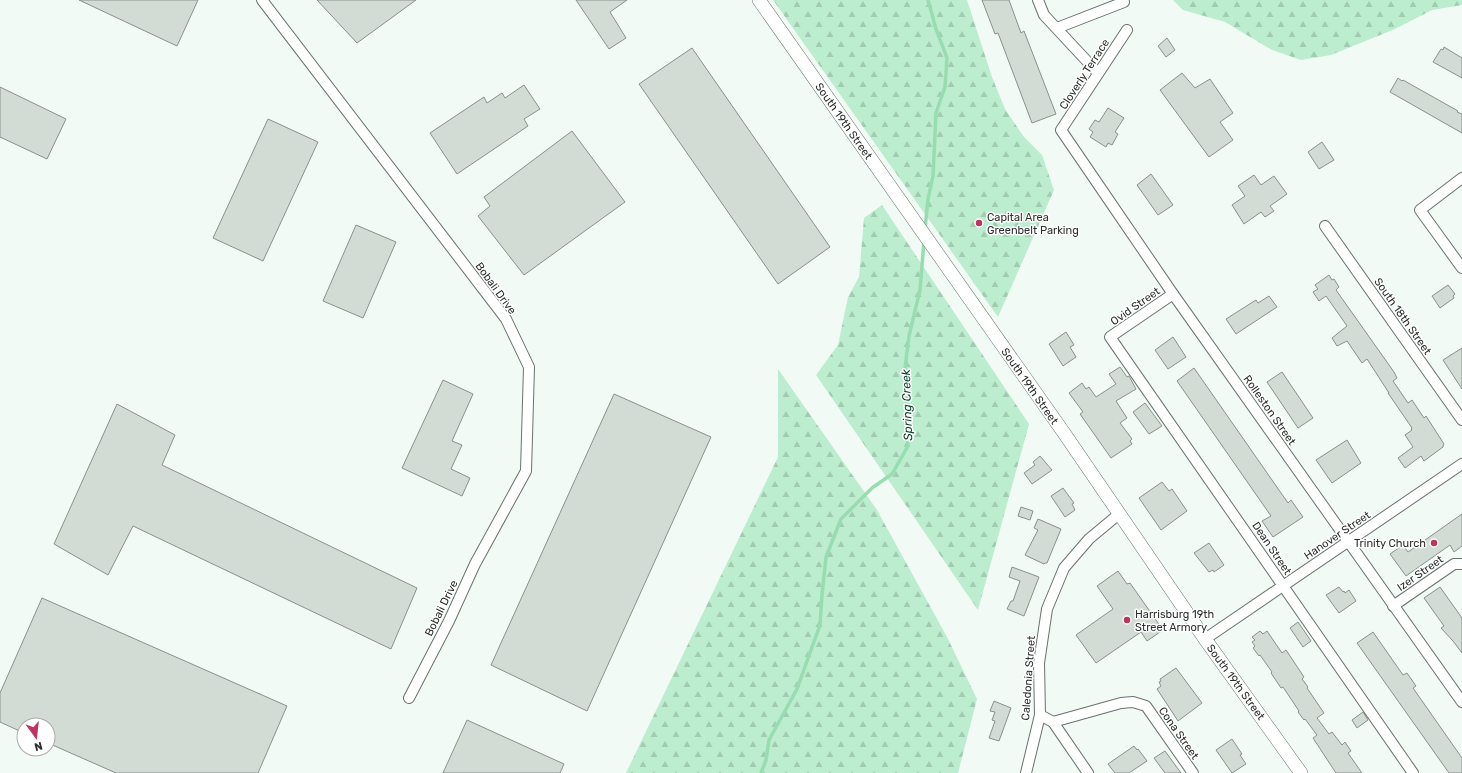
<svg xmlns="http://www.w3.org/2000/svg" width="1462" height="773" font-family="Rubik,sans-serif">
  <defs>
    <pattern id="forest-firs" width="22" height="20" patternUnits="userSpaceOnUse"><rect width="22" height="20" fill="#bcedce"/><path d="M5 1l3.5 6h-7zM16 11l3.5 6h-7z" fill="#a2ccb1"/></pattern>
  </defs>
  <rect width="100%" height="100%" fill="#f1faf4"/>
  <g fill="url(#forest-firs)">
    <path d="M 773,0 L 967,0 L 992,77 L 1005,109 L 1024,137 L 1042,155 L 1054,190 L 998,317 Z"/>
    <path d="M 1173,0 L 1462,0 L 1462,5 L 1432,10 L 1395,29 L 1331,55 L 1301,60 L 1272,50 L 1225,22 L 1183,10 Z"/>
    <path d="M 882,205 L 1029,424 L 978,610 L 816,375 L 838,345 L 848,297 L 859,277 L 864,218 Z"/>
    <path d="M 778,369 L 877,510 L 947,637 L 977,699 L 958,773 L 626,773 L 778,457 Z"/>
  </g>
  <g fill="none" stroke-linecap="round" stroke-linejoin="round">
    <g stroke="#98ddb2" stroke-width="3.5">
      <path d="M 925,229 L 928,199 L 933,176 L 936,113 L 945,87 L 947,58 L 936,29 L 928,0"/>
      <path d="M 761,773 L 766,760 L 769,740 L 797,689 L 820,625 L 822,595 L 826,557 L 841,519 L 872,488 L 892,474 L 908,446 L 905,368 L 909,336 L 920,290 L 924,241"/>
    </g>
  </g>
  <g fill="#d2dcd5" stroke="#88918b">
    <path d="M 79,0 L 198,0 L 177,46 Z"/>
    <path d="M 317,0 L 416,0 L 357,43 Z"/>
    <path d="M 576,0 L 627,0 L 610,12 L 626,38 L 609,49 Z"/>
    <path d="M 982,0 L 1009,0 L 1021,33 L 1024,31 L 1056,114 L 1032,123 L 998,33 L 995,34 Z"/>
    <path d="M 1167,38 L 1175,50 L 1166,57 L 1158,46 Z"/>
    <path d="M 1444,47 L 1462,58 L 1462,78 L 1433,62 L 1441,49 L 1443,50 Z"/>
    <path d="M 692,48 L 830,247 L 778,284 L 639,84 Z"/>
    <path d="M 1182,73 L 1195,88 L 1210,79 L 1233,113 L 1220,122 L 1233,140 L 1209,157 L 1160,90 Z"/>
    <path d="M 1398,78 L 1402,81 L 1403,80 L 1458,111 L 1457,112 L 1462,114 L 1462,133 L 1390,92 Z"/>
    <path d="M 524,85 L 540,109 L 524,119 L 528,126 L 457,174 L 430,133 L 484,97 L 487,103 L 502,93 L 505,98 Z"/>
    <path d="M 0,87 L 66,119 L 47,159 L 0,137 Z"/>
    <path d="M 1108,108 L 1124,118 L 1115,132 L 1118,134 L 1112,145 L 1108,143 L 1106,147 L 1090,137 L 1093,132 L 1089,129 L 1095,120 L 1099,122 Z"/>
    <path d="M 268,119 L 318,142 L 263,261 L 213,238 Z"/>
    <path d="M 572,131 L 625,202 L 524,275 L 478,216 L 490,206 L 484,197 Z"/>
    <path d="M 1322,142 L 1334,160 L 1319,169 L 1308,152 Z"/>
    <path d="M 1151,174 L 1173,205 L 1158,215 L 1137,185 Z"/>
    <path d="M 1254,175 L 1261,185 L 1274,176 L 1287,194 L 1270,206 L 1274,211 L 1265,217 L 1261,212 L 1244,224 L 1232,205 L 1245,196 L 1238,186 Z"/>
    <path d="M 356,225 L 396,242 L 363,318 L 323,301 Z"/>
    <path d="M 1329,275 L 1332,280 L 1334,279 L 1339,287 L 1336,290 L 1394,372 L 1397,378 L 1393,381 L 1408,403 L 1412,400 L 1424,418 L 1426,416 L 1444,444 L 1443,446 L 1443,447 L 1424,461 L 1421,456 L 1405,468 L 1398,458 L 1413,447 L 1405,435 L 1412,430 L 1411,429 L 1412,428 L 1388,393 L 1389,393 L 1367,359 L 1362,363 L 1347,341 L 1337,346 L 1332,338 L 1347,326 L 1326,296 L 1319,301 L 1313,292 L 1318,289 L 1315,285 Z"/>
    <path d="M 1448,285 L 1455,294 L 1453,296 L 1454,298 L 1440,308 L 1432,296 Z"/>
    <path d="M 1269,296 L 1277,307 L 1236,334 L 1226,319 L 1256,300 L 1258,303 Z"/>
    <path d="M 1066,332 L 1074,345 L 1070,347 L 1076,357 L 1063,366 L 1049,344 Z"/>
    <path d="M 1173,337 L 1186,357 L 1168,369 L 1155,350 Z"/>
    <path d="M 1462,348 L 1462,389 L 1443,360 Z"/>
    <path d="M 1120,367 L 1127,377 L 1129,376 L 1136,389 L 1116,401 L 1127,418 L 1120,423 L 1132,439 L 1130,441 L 1132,444 L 1111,458 L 1080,414 L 1083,412 L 1069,393 L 1082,383 L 1086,389 L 1089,387 L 1096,397 L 1116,384 L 1109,374 Z"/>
    <path d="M 1194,368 L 1288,503 L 1291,500 L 1303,517 L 1273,537 L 1262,521 L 1271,516 L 1177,381 Z"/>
    <path d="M 1282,372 L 1313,418 L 1298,428 L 1267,382 Z"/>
    <path d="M 443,380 L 473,394 L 452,441 L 462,445 L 451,469 L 470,478 L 462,496 L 402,468 Z"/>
    <path d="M 614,394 L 711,437 L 587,711 L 491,665 Z"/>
    <path d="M 1145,403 L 1162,426 L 1149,434 L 1133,412 Z"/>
    <path d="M 117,404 L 175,435 L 162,465 L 417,588 L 391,649 L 133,526 L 108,575 L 54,544 Z"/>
    <path d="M 1347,440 L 1361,463 L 1332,483 L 1316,460 Z"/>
    <path d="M 1040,456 L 1052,470 L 1032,484 L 1024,473 L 1035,465 L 1033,462 Z"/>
    <path d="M 1162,482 L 1169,491 L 1172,489 L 1187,511 L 1161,530 L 1139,498 Z"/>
    <path d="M 1063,488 L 1074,503 L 1072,504 L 1075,510 L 1065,517 L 1051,496 Z"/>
    <path d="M 1021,507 L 1033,511 L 1030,520 L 1018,516 Z"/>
    <path d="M 1462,514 L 1462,546 L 1454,552 L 1450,545 L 1406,576 L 1390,554 L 1403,545 L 1408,552 Z"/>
    <path d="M 1038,519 L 1061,529 L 1047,563 L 1045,563 L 1044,564 L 1025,555 L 1038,530 L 1034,528 Z"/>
    <path d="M 1209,543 L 1224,565 L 1214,572 L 1213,570 L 1209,572 L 1194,553 Z"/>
    <path d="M 1012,567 L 1039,577 L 1024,616 L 1007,609 L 1011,601 L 1013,601 L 1020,581 L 1009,577 Z"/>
    <path d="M 1118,571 L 1127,584 L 1130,583 L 1163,630 L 1147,641 L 1141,632 L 1096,663 L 1076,635 L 1113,609 L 1097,586 Z"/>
    <path d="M 1339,587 L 1343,592 L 1344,591 L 1345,593 L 1349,590 L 1356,601 L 1339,613 L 1326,595 Z"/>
    <path d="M 1440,587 L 1462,618 L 1462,653 L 1453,641 L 1441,628 L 1444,626 L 1424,598 Z"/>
    <path d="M 42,598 L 287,706 L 258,773 L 116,773 L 48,743 L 48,725 L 24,725 L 24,733 L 0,722 L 0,693 Z"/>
    <path d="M 1298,622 L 1311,641 L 1303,647 L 1290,628 Z"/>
    <path d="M 1260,631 L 1263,634 L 1267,631 L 1282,653 L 1286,650 L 1304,677 L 1302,679 L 1308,687 L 1307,688 L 1324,713 L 1317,718 L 1329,734 L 1332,732 L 1342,745 L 1345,742 L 1351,751 L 1348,753 L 1362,773 L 1336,773 L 1313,738 L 1317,735 L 1305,719 L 1304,720 L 1298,712 L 1299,711 L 1283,687 L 1281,688 L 1271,673 L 1272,672 L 1260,655 L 1259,656 L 1253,648 L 1255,646 L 1252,642 L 1255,640 L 1252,637 Z"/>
    <path d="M 1373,632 L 1403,675 L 1407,673 L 1416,686 L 1413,688 L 1462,758 L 1462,773 L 1449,773 L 1357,643 Z"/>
    <path d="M 1176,668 L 1202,703 L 1178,721 L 1157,689 L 1161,686 L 1159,682 L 1161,681 L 1160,679 Z"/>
    <path d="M 994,701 L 1011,708 L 999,741 L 989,738 L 995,721 L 992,720 L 995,712 L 990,711 Z"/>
    <path d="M 1363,712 L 1368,720 L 1357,728 L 1352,720 Z"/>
    <path d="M 467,720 L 564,764 L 560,773 L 443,773 Z"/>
    <path d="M 1232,739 L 1242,754 L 1240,755 L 1246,764 L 1232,773 L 1216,750 Z"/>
    <path d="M 1134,746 L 1137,750 L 1138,749 L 1147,761 L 1129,773 L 1115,773 L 1108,764 Z"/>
    <path d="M 1165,751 L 1181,773 L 1165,773 L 1154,758 Z"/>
  </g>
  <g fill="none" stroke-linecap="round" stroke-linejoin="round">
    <g stroke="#6a726d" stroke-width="12">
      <g id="minor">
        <path d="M 262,0 L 506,319 L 529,367 L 526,471 L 475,564 L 449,621 L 409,698"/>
        <path d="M 1038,0 L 1044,15 L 1098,73"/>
        <path d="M 1057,28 L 1124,2"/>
        <path d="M 1127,30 L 1061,130 L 1173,294 L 1462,702"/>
        <path d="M 1462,178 L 1420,210 L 1462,268"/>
        <path d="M 1325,226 L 1462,420"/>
        <path d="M 1173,294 L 1110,337 L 1413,773"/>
        <path d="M 1393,606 L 1454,564 L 1462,564"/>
        <path d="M 1205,639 L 1462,464"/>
        <path d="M 1040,715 L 1053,722 L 1088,773"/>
        <path d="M 1053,722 L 1121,703 L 1133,702 L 1146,706 L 1193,773"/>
        <path d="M 1026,773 L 1040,715 L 1039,663 L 1047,609 L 1064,568 L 1089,539 L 1119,514"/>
      </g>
    </g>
    <g stroke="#6a726d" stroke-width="14">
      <path id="tertiary" d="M 759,0 L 1064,433 L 1205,639 L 1301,773"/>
    </g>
    <use href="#minor" stroke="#fff" stroke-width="10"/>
    <use href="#tertiary" stroke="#fff" stroke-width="13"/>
  </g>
  <g fill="#c0325f" stroke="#fff" stroke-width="1.5">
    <circle cx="979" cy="223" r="4"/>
    <circle cx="1434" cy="543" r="4"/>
    <circle cx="1127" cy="620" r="4"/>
  </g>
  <g text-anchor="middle" stroke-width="3" stroke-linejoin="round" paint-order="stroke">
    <g font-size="11" fill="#2c2f2d" stroke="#fff">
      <text transform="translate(1084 74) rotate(-57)" y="4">Cloverly Terrace</text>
      <text transform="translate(844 121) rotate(55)" y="4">South 19th Street</text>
      <text transform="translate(496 288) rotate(54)" y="4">Bobali Drive</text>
      <text transform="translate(1135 306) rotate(-35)" y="4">Ovid Street</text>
      <text transform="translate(1403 316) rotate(55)" y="4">South 18th Street</text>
      <text transform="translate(1030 386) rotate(55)" y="4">South 19th Street</text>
      <text transform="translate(1270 410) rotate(55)" y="4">Rolleston Street</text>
      <text transform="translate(1337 535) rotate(-34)" y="4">Hanover Street</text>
      <text transform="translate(1272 548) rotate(56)" y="4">Dean Street</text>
      <text transform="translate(1420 573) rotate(-35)" y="4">Izer Street</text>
      <text transform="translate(441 608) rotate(-64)" y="4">Bobali Drive</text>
      <text transform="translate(1028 678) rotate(-86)" y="4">Caledonia Street</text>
      <text transform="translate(1236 682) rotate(54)" y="4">South 19th Street</text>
      <text transform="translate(1179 733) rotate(55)" y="4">Cona Street</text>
    </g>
    <g font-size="11" fill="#2c2f2d" stroke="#fff" text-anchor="start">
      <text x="987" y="221">Capital Area<tspan x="987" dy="13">Greenbelt Parking</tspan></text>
      <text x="1426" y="547" text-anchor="end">Trinity Church</text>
      <text x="1135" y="618">Harrisburg 19th<tspan x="1135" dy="13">Street Armory</tspan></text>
    </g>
    <g font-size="12" font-style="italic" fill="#063f24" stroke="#fff">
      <text transform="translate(907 405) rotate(-92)" y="4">Spring Creek</text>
    </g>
  </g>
  <g transform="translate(36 737) rotate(165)"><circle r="19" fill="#ffffff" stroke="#abacab"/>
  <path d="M0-3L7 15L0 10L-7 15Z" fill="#c0325f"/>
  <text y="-6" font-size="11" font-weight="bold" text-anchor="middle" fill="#2c2f2d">N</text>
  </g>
</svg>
